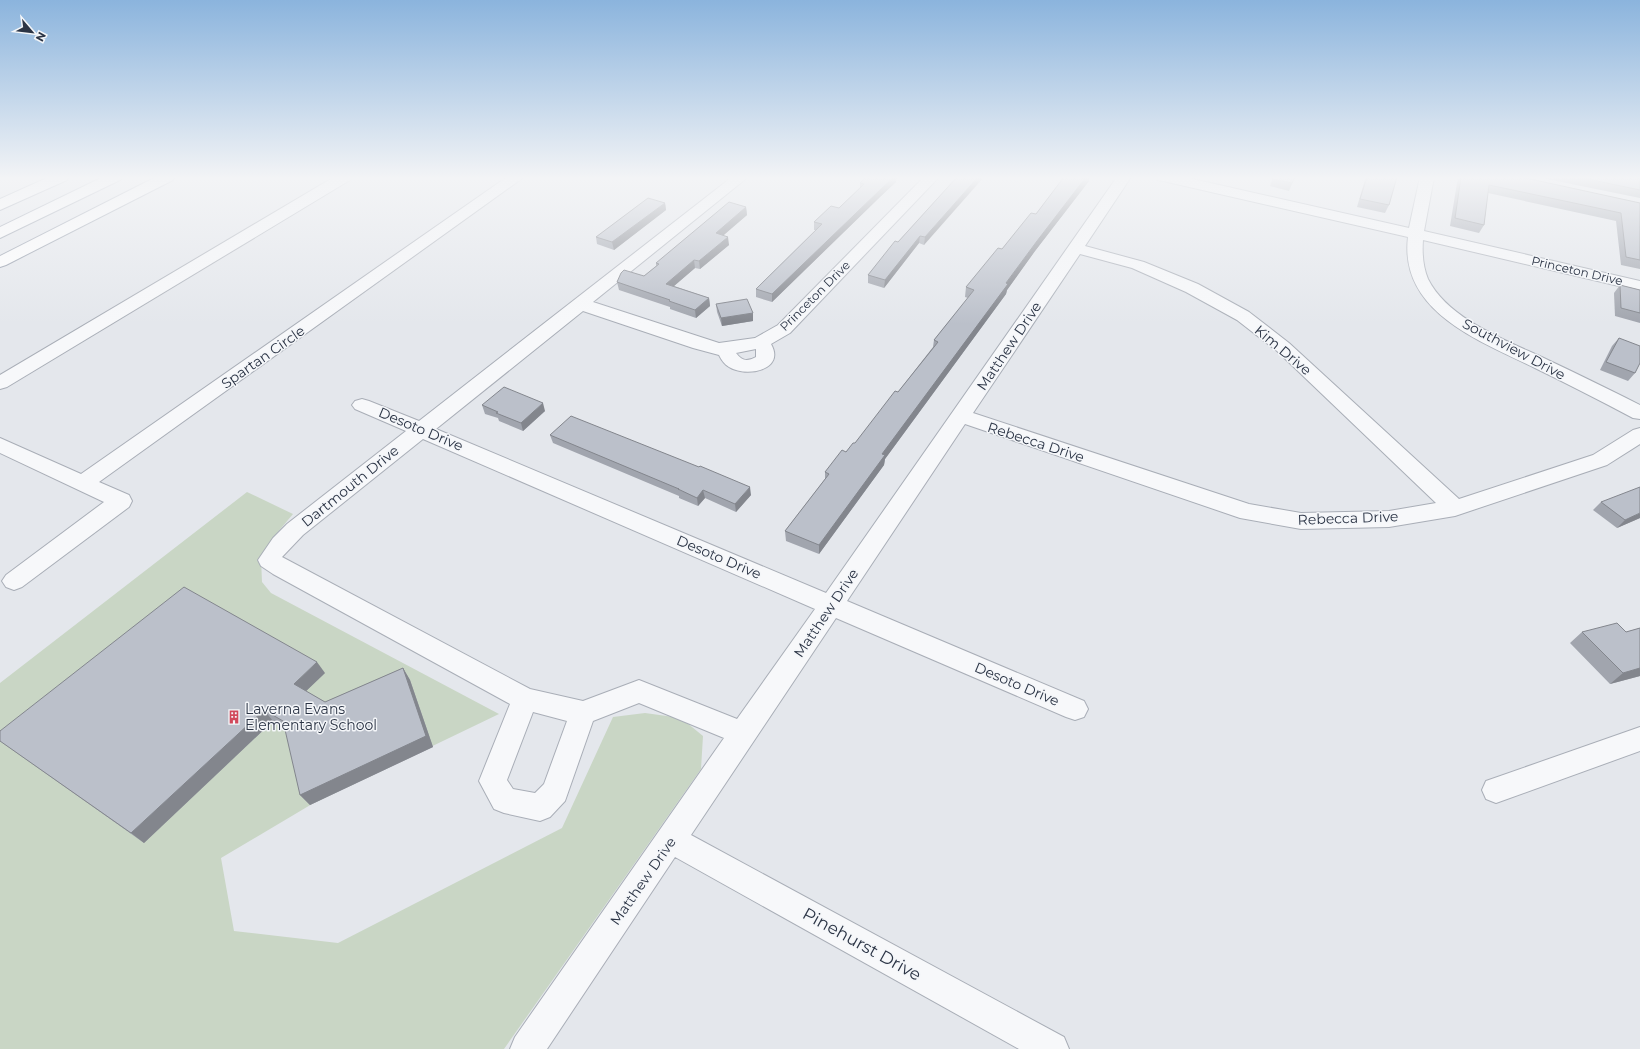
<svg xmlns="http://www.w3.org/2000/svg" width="1640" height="1049" font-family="Montserrat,sans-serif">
  <rect width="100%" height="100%" fill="#e4e7ec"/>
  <path fill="#c9d6c5" d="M 247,492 L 293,514 L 272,539 L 261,558 L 262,582 L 271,593 L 499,714 L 312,804 L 221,858 L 234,931 L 338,943 L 562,828 L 613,717 L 645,713 L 681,718 L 703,736 L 701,769 L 504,1049 L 0,1049 L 0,683 Z"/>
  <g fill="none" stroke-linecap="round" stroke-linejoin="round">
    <g stroke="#a9aeb7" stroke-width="2">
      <g id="minor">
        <path d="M 334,177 L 352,177 L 350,180 L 7,387 L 0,389 L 0,375 Z"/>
        <path d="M 507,177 L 524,177 L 99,482 L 129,495 L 132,501 L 129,507 L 22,587 L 14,590 L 6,587 L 2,581 L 6,575 L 104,502 L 0,453 L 0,438 L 81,474 Z"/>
        <path d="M 732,177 L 748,177 L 593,302 L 719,343 L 755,338 L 778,325 L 924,177 L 939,177 L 790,333 L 771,344 C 786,370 746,378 729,367 C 724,364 721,359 719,355 L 693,348 L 583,311 L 436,429 L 826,593 L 1117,177 L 1131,177 L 1085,246 L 1144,262 L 1198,284 L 1249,312 L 1289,343 L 1459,499 L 1593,455 L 1633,430 L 1640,428 L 1640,444 L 1607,465 L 1455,516 L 1389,527 L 1301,529 L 1240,518 L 965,424 L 847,601 L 1084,701 L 1088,709 L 1084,717 L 1075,720 L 1066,717 L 836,618 L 691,835 L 1064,1037 L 1069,1049 L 1019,1049 L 675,857 L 547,1049 L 510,1049 L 515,1037 L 724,738 L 639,703 L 593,721 L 565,801 L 550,817 L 540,821 L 504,813 L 494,809 L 479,781 L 510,704 L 273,574 L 261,566 L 258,560 L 273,538 L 287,524 L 406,431 L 355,409 L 352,405 L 355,401 L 362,399 L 369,401 L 419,421 ZM 1080,254 L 1132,268 L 1186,292 L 1237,320 L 1277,351 L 1436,503 L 1389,511 L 1301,513 L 1249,504 L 973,413 ZM 756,349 L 756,357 C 747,362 742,361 736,353 ZM 423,439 L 815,609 L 737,719 L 639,680 L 583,701 L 530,689 L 282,557 L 303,535 ZM 533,712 L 567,721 L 544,784 L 535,793 L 513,789 L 507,780 Z"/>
        <path d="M 1156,177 L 1184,177 L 1409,228 L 1420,177 L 1434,177 L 1424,231 L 1640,281 L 1640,291 L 1423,240 C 1422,253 1423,267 1428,279 C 1449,321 1511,342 1550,361 C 1580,375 1610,390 1640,405 L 1640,419 L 1633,418 C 1601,401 1568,384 1535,368 C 1480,341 1399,312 1408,237 L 1163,181 L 1158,180 Z"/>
        <path d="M 1640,727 L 1640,751 L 1496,803 L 1486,799 L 1482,790 L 1486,781 Z"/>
      </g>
    </g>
    <g stroke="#8b94a3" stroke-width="2">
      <g id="highway">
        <path d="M 49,177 L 69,177 L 67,180 L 0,210 L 0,199 Z"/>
        <path d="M 103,177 L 122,177 L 120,180 L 0,238 L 0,227 Z"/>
        <path d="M 156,177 L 175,177 L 173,180 L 6,265 L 0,267 L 0,256 Z"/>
      </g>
    </g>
    <use href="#minor" fill="#f7f8fa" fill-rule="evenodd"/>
    <use href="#highway" fill="#fff" fill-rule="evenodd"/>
  </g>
  <g fill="#a1a5ae">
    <path d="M 957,177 L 924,245 L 919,243 L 884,288 L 868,283 L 868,275 Z"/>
    <path d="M 1064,177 L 1089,177 L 1089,181 L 1035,251 L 1007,290 L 1006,294 L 885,459 L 884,465 L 819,554 L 786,541 L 785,531 L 825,479 L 825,472 L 855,443 L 898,392 L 933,347 L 934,340 L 968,298 L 965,297 L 966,287 L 1002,249 L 1036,214 Z"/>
    <path d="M 1273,177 L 1295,177 L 1289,191 L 1270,186 Z"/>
    <path d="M 1366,177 L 1397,177 L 1389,205 L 1385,213 L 1357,207 L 1364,183 Z"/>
    <path d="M 1458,177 L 1521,177 L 1640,203 L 1640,269 L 1621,265 L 1616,221 L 1488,193 L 1484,225 L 1479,233 L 1450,226 Z"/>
    <path d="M 1537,177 L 1640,177 L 1640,198 Z"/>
    <path d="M 896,182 L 881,196 L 772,302 L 756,297 L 756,289 L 816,230 L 814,230 L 814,222 L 839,208 L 860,188 L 860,183 Z"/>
    <path d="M 665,203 L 666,210 L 614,250 L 597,244 L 596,237 Z"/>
    <path d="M 746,207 L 747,215 L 723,235 L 729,245 L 700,269 L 695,268 L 674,286 L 709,298 L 710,306 L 696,318 L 670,309 L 670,307 L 619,290 L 617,282 L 644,276 L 656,266 L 656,263 Z"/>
    <path d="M 1620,285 L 1640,290 L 1640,323 L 1615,316 L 1614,293 Z"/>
    <path d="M 716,304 L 753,313 L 753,321 L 722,326 L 717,312 Z"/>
    <path d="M 1619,338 L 1635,373 L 1628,381 L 1600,370 L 1612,346 Z"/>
    <path d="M 482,405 L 545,411 L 523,431 L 499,421 L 498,418 L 485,414 Z"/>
    <path d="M 550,435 L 751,495 L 736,512 L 705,498 L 698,506 L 679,498 L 679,496 L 553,443 Z"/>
    <path d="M 1601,502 L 1640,518 L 1617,528 L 1593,510 Z"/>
    <path d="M 1640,628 L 1640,676 L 1610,684 L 1570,643 L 1582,632 L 1626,632 Z"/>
    <path d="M 403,668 L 410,680 L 433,747 L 310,805 L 300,795 L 285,727 L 273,721 L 144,843 L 0,741 L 325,673 L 306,691 L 325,702 Z"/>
  </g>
  <g fill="#83868d">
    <path d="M 894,177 L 897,177 L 896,182 L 881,196 L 772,302 L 772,294 L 881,189 Z"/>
    <path d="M 978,177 L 984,177 L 924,245 L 925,237 Z"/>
    <path d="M 1085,177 L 1089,177 L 1089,181 L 1035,251 L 1007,290 L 1006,294 L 885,459 L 884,465 L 819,554 L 819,545 L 882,454 L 1037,241 Z"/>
    <path d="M 665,203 L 666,210 L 614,250 L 612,242 Z"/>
    <path d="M 746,207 L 747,215 L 717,241 L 716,233 Z"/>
    <path d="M 920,236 L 919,243 L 884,288 L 885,280 Z"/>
    <path d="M 728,237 L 729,245 L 700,269 L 699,261 Z"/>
    <path d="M 694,260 L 695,268 L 667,292 L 666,284 Z"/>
    <path d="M 709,298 L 710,306 L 696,318 L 695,310 Z"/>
    <path d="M 753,313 L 753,321 L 722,326 L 721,318 Z"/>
    <path d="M 543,403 L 545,411 L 523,431 L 521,423 Z"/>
    <path d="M 750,487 L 751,495 L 736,512 L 735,504 Z"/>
    <path d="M 703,490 L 705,498 L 698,506 L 697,498 Z"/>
    <path d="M 1640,513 L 1640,518 L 1617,528 L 1625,520 Z"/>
    <path d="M 317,662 L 325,673 L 302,695 L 294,684 Z"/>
    <path d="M 403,668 L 410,680 L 433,747 L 310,805 L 300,795 Z"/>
    <path d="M 1640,668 L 1640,676 L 1610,684 L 1623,673 Z"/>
    <path d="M 264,710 L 273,721 L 144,843 L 131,833 Z"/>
  </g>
  <g fill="#bbc0ca" stroke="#83868d">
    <path d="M 866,177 L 894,177 L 881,189 L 772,294 L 756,289 L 822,224 L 814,222 L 831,206 L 839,208 L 864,184 L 860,183 Z"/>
    <path d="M 957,177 L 978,177 L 925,237 L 920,236 L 885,280 L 868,275 L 895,241 L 898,242 Z"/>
    <path d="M 1064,177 L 1086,177 L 1037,241 L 1006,283 L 1008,284 L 882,454 L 885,455 L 819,545 L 785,531 L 829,474 L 825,472 L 842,450 L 846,452 L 853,443 L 855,443 L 895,391 L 898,392 L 938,342 L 934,340 L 974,290 L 966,287 L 998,248 L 1002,249 L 1031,213 L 1036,214 Z"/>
    <path d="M 1273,177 L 1295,177 L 1292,183 L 1272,179 Z"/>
    <path d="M 1367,177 L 1397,177 L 1389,205 L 1360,199 Z"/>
    <path d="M 1461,177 L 1521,177 L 1640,203 L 1640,260 L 1626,257 L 1621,213 L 1489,185 L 1484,225 L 1455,218 Z"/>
    <path d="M 1578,177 L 1640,177 L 1640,190 Z"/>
    <path d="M 648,198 L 665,203 L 612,242 L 596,237 Z"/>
    <path d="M 729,202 L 746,207 L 716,233 L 728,237 L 699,261 L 694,260 L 666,284 L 709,298 L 695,310 L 669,301 L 670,300 L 617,282 L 621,273 L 624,270 L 644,276 L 659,264 L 656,263 Z"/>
    <path d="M 1620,285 L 1640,290 L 1640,313 L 1621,308 Z"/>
    <path d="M 747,299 L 753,313 L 721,318 L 716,304 Z"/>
    <path d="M 1619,338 L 1640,346 L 1640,363 L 1635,373 L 1606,362 Z"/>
    <path d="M 504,387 L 543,403 L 521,423 L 496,413 L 498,412 L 482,405 Z"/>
    <path d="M 571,416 L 699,467 L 700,466 L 750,487 L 735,504 L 703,490 L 697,498 L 678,489 L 679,489 L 550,435 Z"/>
    <path d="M 1640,487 L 1640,513 L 1625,520 L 1601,502 Z"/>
    <path d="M 184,587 L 317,662 L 294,684 L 325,702 L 403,668 L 426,736 L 300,795 L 283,721 L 264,710 L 131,833 L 0,741 L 0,731 Z"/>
    <path d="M 1617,623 L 1626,632 L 1640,628 L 1640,668 L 1623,673 L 1582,632 Z"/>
  </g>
  <linearGradient id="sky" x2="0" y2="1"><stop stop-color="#8bb4dd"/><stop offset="0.55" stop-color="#f3f4f6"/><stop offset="1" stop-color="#f3f4f6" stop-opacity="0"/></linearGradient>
  <rect width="1640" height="324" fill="url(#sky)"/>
  <defs>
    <g id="building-bare" transform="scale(1.08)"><path d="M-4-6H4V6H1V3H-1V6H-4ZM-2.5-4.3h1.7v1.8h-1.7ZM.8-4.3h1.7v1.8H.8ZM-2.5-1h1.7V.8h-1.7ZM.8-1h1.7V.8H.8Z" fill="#d1495b" stroke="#f4f6f9" stroke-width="2.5" paint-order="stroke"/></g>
  </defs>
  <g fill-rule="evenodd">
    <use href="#building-bare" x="234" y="717"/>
  </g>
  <g text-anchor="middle" stroke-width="3" stroke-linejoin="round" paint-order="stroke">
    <g font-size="12" fill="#2b3445" stroke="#f4f6f9">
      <text transform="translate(1577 271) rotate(13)" y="4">Princeton Drive</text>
      <text transform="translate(815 296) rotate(-45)" y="4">Princeton Drive</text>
    </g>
    <g font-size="14" fill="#2b3445" stroke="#f4f6f9">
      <text transform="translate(1009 346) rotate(-56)" y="5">Matthew Drive</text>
      <text transform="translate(1514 349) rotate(28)" y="5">Southview Drive</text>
      <text transform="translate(1283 350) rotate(40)" y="5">Kim Drive</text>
      <text transform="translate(263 357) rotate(-35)" y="5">Spartan Circle</text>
      <text transform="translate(421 429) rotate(23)" y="5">Desoto Drive</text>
      <text transform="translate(1036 442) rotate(18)" y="5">Rebecca Drive</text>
      <text transform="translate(350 486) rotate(-39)" y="5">Dartmouth Drive</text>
      <text transform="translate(1348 518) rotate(-2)" y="5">Rebecca Drive</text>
      <text transform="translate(719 557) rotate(23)" y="5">Desoto Drive</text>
      <text transform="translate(826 613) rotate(-56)" y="5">Matthew Drive</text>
      <text transform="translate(1017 684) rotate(23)" y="5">Desoto Drive</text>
      <text transform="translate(643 881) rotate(-55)" y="5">Matthew Drive</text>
    </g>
    <g font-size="14" fill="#2b3445" stroke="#f4f6f9" text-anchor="start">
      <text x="245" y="714">Laverna Evans<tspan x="245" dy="16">Elementary School</tspan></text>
    </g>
    <g font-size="17" fill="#2b3445" stroke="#f4f6f9">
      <text transform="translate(862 944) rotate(29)" y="6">Pinehurst Drive</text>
    </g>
  </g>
  <g transform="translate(32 32) rotate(118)" stroke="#f4f6f9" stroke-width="3" paint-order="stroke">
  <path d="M0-3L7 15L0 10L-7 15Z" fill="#2b3445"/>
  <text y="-6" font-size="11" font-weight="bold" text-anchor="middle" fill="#2b3445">N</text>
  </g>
</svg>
